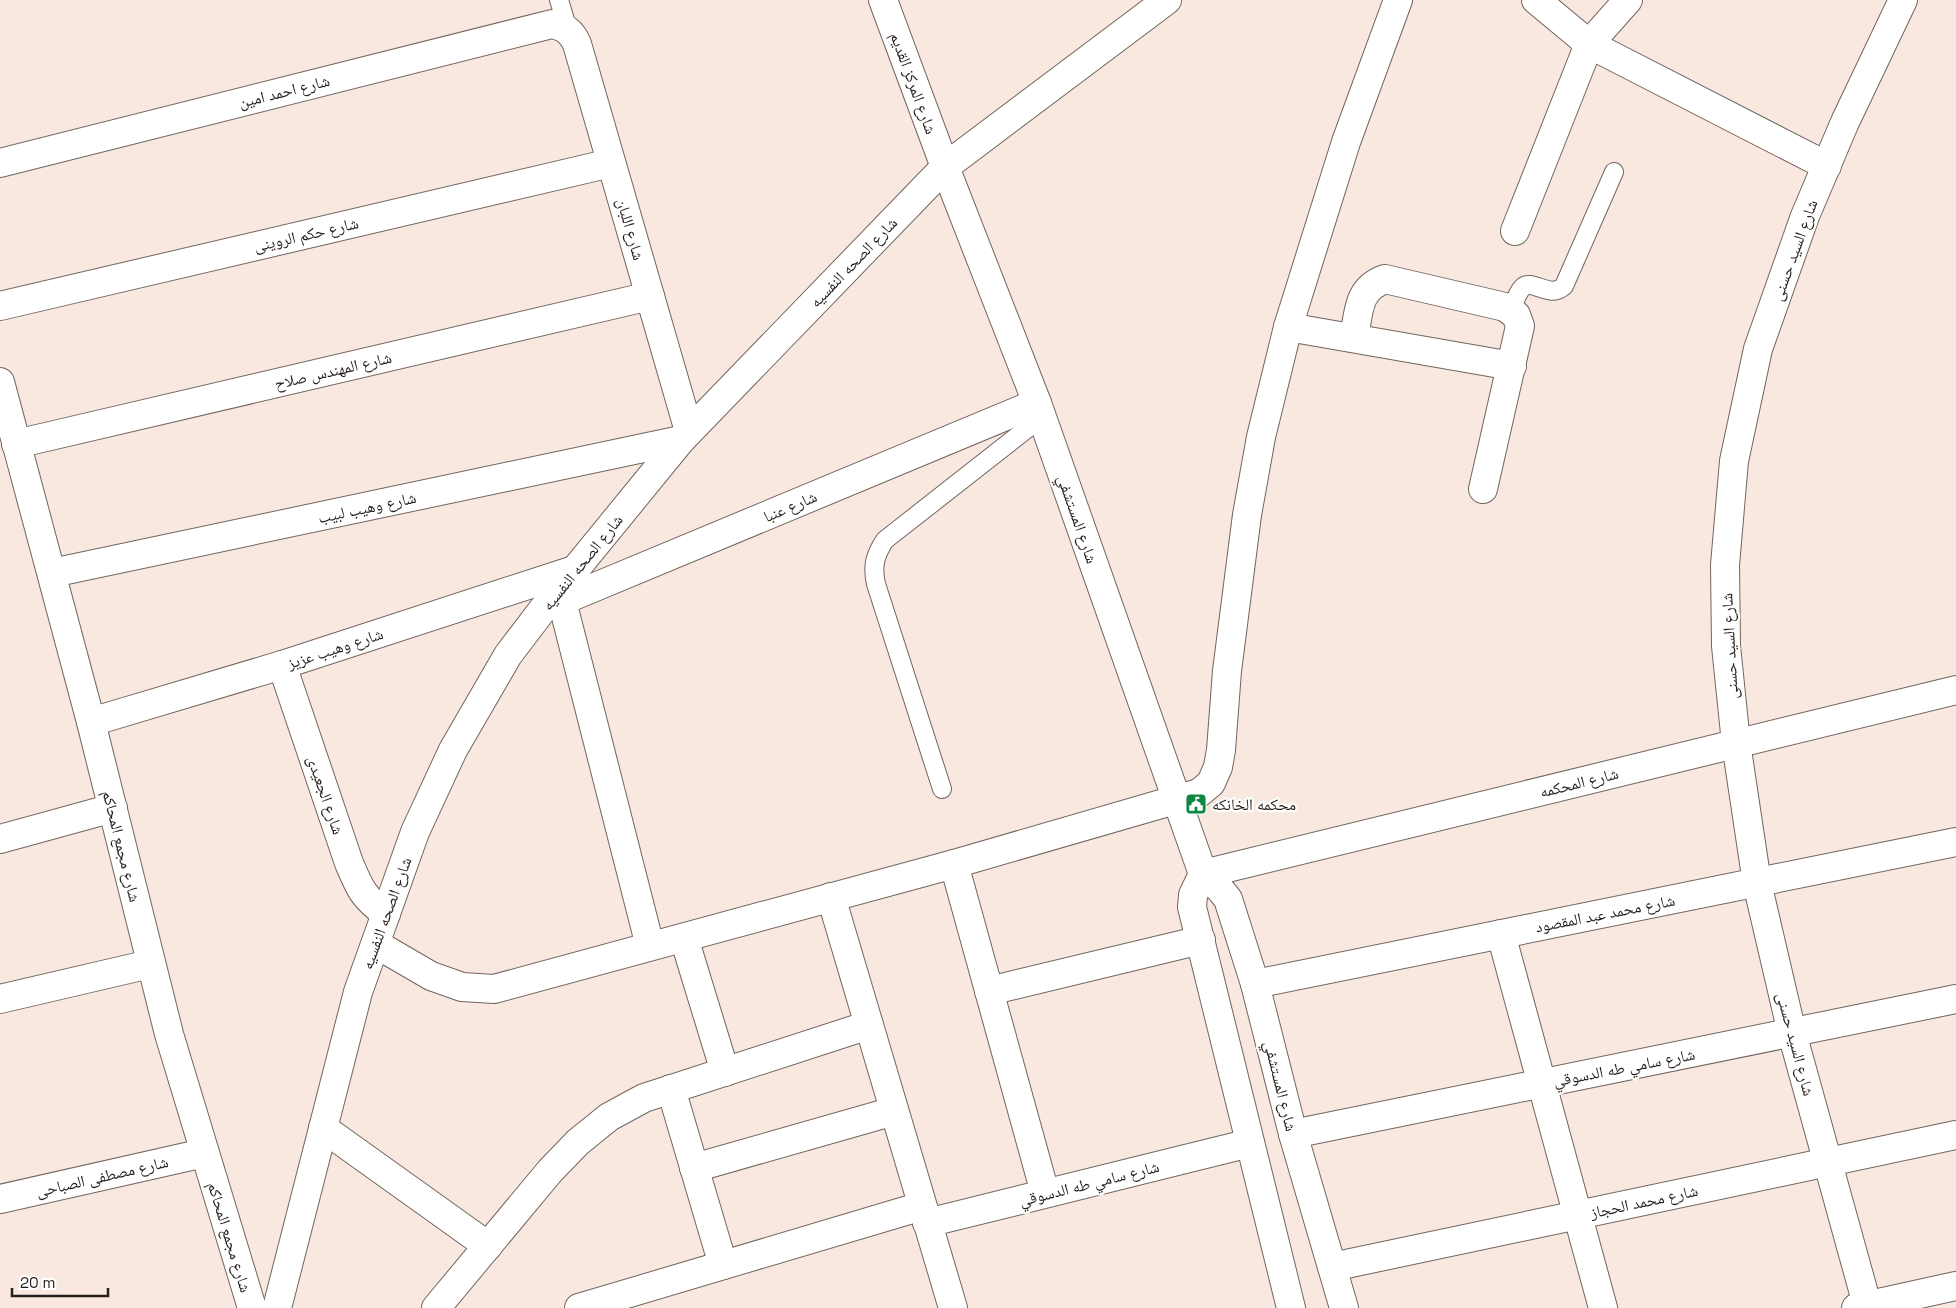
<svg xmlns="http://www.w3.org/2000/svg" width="1956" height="1308" font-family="'Space Grotesk','Noto Naskh Arabic',sans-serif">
  <rect width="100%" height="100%" fill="#f8e8e0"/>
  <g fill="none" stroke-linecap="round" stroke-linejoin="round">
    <g stroke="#72655e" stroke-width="20">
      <g id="service">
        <path d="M 559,0 L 568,30"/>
        <path d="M 1511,311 C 1514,304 1517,293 1522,288 C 1532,277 1549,300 1564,286 L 1614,172"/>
        <path d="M 942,789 L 876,584 C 872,566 875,555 885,540 L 1042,417"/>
      </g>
    </g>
    <g stroke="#72655e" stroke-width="30">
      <g id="minor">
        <path d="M 1536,0 L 1589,44 L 1827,166"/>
        <path d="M 0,163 L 552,24 C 565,27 572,32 577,44 L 689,431"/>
        <path d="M 1515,231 L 1589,44 L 1628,0"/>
        <path d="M 0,306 L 611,163"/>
        <path d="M 1288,327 L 1512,366"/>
        <path d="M 1354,338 C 1359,312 1357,289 1385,279 L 1505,307 L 1516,315 L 1520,326 L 1483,489"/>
        <path d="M 0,382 L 91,722 L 169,1034 L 252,1308"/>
        <path d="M 16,444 L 650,296"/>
        <path d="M 52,573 L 681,440"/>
        <path d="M 562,601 L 650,946"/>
        <path d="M 547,607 L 1037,403"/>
        <path d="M 282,665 L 349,863 C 360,889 363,897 386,914"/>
        <path d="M 91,722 L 282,665 L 577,569"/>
        <path d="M 0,839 L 113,808"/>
        <path d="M 954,864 L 1045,1193"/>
        <path d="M 1203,874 L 1956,690"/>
        <path d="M 1203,874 L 1193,895 L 1192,907 L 1291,1308"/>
        <path d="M 831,897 L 953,1308"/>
        <path d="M 1501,934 L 1603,1308"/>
        <path d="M 684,938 L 725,1072"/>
        <path d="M 376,944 L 431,976 L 462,987 L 494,989 L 954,864 L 1199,793 L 1211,783 L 1218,767 L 1221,750 L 1227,671 L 1247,515 L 1261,437 L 1288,327 L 1346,142 L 1398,0"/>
        <path d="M 1255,984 L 1956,842"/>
        <path d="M 989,991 L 1201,940"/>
        <path d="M 0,999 L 150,964"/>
        <path d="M 671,1089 L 723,1265"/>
        <path d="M 323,1128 L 488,1246"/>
        <path d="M 1293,1134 L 1956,999"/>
        <path d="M 694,1168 L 894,1111"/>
        <path d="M 0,1199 L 204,1153"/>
        <path d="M 927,1223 L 1250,1143"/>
        <path d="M 1332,1267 L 1956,1135"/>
        <path d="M 277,1308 L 358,992 L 415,832 L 453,750 L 508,655 L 543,609 L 681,440 L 945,167 L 1037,403 L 1203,874 L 1219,888 L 1228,899 L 1255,984 L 1293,1134 L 1344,1308"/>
        <path d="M 436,1308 L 550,1171 L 578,1142 L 609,1117 L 644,1098 L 869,1025"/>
        <path d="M 579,1308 L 922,1206"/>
        <path d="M 1856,1308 L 1956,1286"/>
        <path d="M 1868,1308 L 1792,1033 L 1757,883 L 1736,743 L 1726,646 L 1725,565 L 1734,461 L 1758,349 L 1805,216 L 1845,122 L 1903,0"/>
      </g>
    </g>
    <g stroke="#72655e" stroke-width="30">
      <path id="secondary" d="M 883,0 L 945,167 L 1167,0"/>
    </g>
    <use href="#service" stroke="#fff" stroke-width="18"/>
    <use href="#minor" stroke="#fff" stroke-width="28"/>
    <use href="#secondary" stroke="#fff" stroke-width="28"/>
  </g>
  <defs>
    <g id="civic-square" transform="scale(1.125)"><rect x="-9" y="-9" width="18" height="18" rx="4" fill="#0c8742" stroke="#fff"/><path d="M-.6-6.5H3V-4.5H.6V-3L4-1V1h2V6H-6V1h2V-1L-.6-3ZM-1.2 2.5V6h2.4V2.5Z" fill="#fff"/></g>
  </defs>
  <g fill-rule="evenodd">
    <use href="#civic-square" x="1196" y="804"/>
  </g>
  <g text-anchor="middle" stroke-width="4.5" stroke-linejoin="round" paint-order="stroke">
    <g font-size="16" fill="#251f1c" stroke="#fff">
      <text transform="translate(914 83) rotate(70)" y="6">شارع المركز القديم</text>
      <text transform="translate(284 91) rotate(-14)" y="6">شارع احمد امين</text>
      <text transform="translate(631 229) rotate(74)" y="6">شارع اللبان</text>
      <text transform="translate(306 234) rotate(-13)" y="6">شارع حكم الروينى</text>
      <text transform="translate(1794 250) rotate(-70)" y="6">شارع السيد حسنى</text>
      <text transform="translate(853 262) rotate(-46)" y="6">شارع الصحه النفسيه</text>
      <text transform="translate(333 370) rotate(-13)" y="6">شارع المهندس صلاح</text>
      <text transform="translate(790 506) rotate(-23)" y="6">شارع عنبا</text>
      <text transform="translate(367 507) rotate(-12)" y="6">شارع وهيب لبيب</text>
      <text transform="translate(1078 519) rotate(71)" y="6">شارع المستشفي</text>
      <text transform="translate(582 562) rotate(-51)" y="6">شارع الصحه النفسيه</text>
      <text transform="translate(1729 646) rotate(-93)" y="6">شارع السيد حسنى</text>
      <text transform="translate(335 648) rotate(-18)" y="6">شارع وهيب عزيز</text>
      <text transform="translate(1579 782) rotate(-14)" y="6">شارع المحكمه</text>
      <text transform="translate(326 795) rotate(71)" y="6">شارع الجعيدى</text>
      <text transform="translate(122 846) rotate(76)" y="6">شارع مجمع المحاكم</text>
      <text transform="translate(386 913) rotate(-70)" y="6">شارع الصحه النفسيه</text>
      <text transform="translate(1605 913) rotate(-11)" y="6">شارع محمد عبد المقصود</text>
      <text transform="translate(1796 1044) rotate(75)" y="6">شارع السيد حسنى</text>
      <text transform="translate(1624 1067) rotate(-11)" y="6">شارع سامي طه الدسوقي</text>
      <text transform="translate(1281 1086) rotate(76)" y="6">شارع المستشفي</text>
      <text transform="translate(102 1176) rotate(-13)" y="6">شارع مصطفى الصباحى</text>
      <text transform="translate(1089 1183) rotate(-14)" y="6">شارع سامي طه الدسوقي</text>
      <text transform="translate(1644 1201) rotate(-12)" y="6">شارع محمد الحجاز</text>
      <text transform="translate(230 1237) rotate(73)" y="6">شارع مجمع المحاكم</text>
    </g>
    <g font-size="16" fill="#251f1c" stroke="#fff" text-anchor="start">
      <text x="1212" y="810">محكمه الخانكه</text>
    </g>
  </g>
  <path d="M12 1288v8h96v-8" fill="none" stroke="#251f1c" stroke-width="2.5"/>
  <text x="20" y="1288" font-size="15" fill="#251f1c" stroke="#ffffff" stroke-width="4" paint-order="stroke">20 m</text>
</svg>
